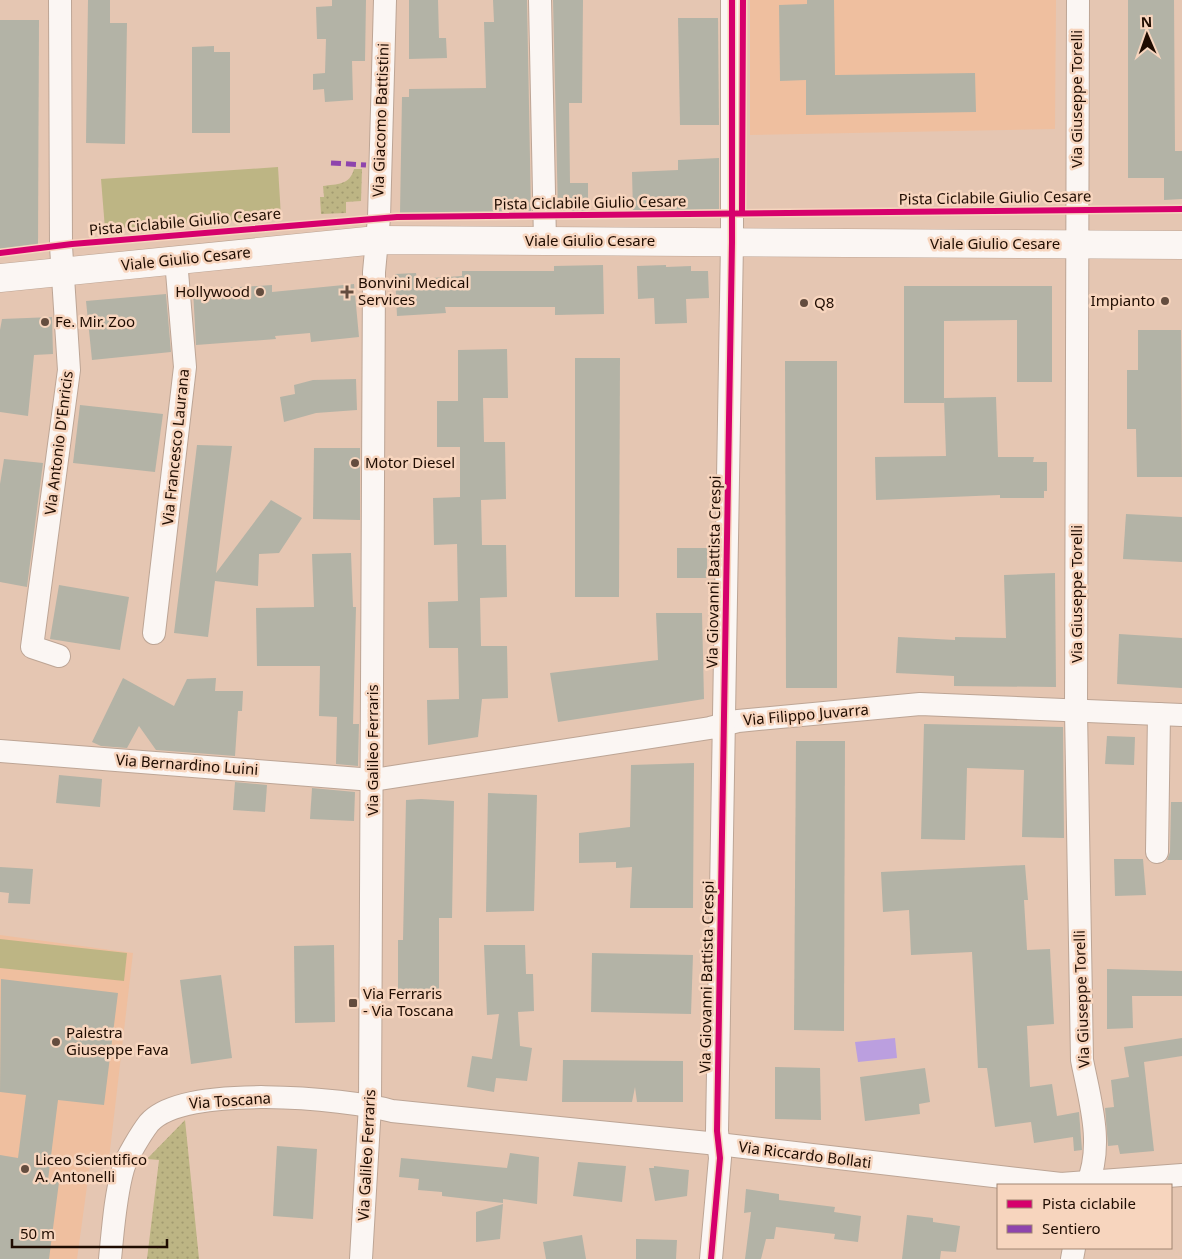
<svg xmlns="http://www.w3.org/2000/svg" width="1182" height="1259" font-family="'Noto Sans',sans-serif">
  <defs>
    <pattern id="grass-dots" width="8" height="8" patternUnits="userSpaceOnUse" patternTransform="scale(1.25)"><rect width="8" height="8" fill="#bdb584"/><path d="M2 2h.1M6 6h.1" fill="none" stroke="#a29a70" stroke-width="1.8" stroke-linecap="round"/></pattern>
  </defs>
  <rect width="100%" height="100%" fill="#e5c6b2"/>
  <g fill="#efbf9f">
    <path d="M 750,0 L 1056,0 L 1055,129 L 750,135 Z"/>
    <path d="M 0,935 L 133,953 L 109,1159 L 91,1157 L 77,1259 L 0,1259 Z"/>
  </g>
  <g fill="url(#grass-dots)">
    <path d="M 354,169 L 362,169 L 361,201 L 346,202 L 346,213 L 321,214 L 320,197 L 324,197 L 323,186 C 337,184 350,185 354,169 Z"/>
    <path d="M 185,1120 L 199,1259 L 147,1259 L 159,1160 L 147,1159 Z"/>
  </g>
  <g fill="#bdb584">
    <path d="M 278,167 L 281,217 L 105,229 L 101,179 Z"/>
    <path d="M 0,939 L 127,953 L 124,981 L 0,968 Z"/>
  </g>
  <path fill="#bb9fdf" d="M 895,1038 L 897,1058 L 858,1062 L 855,1042 Z"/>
  <g fill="#b3b3a6">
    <path d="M 88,0 L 110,0 L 110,23 L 127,23 L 125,144 L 86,143 Z"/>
    <path d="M 332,0 L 366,0 L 365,61 L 352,61 L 353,100 L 325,102 L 324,89 L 313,90 L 313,74 L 325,73 L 326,39 L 317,39 L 316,7 L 332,6 Z"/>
    <path d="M 409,0 L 438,0 L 439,38 L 446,38 L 447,58 L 409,59 Z"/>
    <path d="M 493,0 L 527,0 L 531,212 L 400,213 L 402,97 L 409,97 L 409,89 L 486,88 L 484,22 L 494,22 Z"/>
    <path d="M 553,0 L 583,0 L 582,103 L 569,103 L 570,183 L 588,183 L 588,212 L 558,213 Z"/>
    <path d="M 807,0 L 834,0 L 835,75 L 975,73 L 976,112 L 806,115 L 806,80 L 780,81 L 779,5 L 807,4 Z"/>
    <path d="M 1128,0 L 1174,0 L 1175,151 L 1182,151 L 1182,199 L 1164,200 L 1164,178 L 1128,178 Z"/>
    <path d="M 678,18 L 718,18 L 719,125 L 680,125 Z"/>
    <path d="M 0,20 L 39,20 L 38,245 L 0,249 Z"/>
    <path d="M 214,46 L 214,52 L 230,52 L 230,133 L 192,133 L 192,47 Z"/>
    <path d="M 719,158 L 719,209 L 633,212 L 632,172 L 678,170 L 678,160 Z"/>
    <path d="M 603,265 L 604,314 L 555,315 L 555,307 L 445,307 L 446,313 L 397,316 L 395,274 L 416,273 L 417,279 L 462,276 L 462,271 L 554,271 L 554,266 Z"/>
    <path d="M 666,265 L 666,267 L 691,266 L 691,271 L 708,271 L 709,298 L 686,299 L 687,323 L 655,324 L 654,298 L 638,299 L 637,266 Z"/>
    <path d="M 354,284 L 359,337 L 311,342 L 310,333 L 275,336 L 276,339 L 196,345 L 193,290 L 272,285 L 272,292 Z"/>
    <path d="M 904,286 L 1052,286 L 1052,382 L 1017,382 L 1017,320 L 944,321 L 944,403 L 904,403 Z"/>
    <path d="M 166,294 L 171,352 L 92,360 L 86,301 Z"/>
    <path d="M 52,317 L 53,354 L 34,355 L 28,416 L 0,412 L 0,330 L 2,319 Z"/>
    <path d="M 1138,330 L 1181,330 L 1182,477 L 1137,477 L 1136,429 L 1127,429 L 1127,370 L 1138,370 Z"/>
    <path d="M 507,349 L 508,398 L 483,398 L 484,442 L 505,442 L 506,499 L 481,500 L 482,545 L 506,545 L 507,597 L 480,598 L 481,646 L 507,646 L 508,698 L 482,699 L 478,737 L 428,745 L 427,700 L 459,699 L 458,648 L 429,648 L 428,602 L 458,601 L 457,544 L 434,545 L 433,498 L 460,497 L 460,447 L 437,447 L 437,401 L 458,401 L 458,350 Z"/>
    <path d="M 575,358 L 620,358 L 619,597 L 575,597 Z"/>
    <path d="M 785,361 L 837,361 L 837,688 L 786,688 Z"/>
    <path d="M 356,379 L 357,410 L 316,413 L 284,422 L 280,397 L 295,394 L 294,385 L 313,380 Z"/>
    <path d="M 996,397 L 998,457 L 1034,457 L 1033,462 L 1047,462 L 1047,491 L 1044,491 L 1044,498 L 1000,498 L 1000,495 L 876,500 L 875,457 L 946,456 L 944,398 Z"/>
    <path d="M 80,405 L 163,414 L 155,472 L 73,463 Z"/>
    <path d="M 197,445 L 232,446 L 216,573 L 271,500 L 302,518 L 279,553 L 259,554 L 258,586 L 215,581 L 208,637 L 174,633 Z"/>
    <path d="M 314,448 L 360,448 L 360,520 L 313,519 Z"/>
    <path d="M 4,459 L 43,463 L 27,587 L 0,582 L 0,484 Z"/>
    <path d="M 1126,514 L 1182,517 L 1182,562 L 1123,559 Z"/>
    <rect x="677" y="548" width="30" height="30"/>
    <path d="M 351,553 L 353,607 L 356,607 L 353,724 L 359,724 L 358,766 L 336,764 L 337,717 L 319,716 L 320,666 L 257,666 L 256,608 L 314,607 L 312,554 Z"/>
    <path d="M 1055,573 L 1056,687 L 954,686 L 954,676 L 896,673 L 898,637 L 955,640 L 955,637 L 1006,638 L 1004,575 Z"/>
    <path d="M 59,585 L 129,597 L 120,650 L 50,639 Z"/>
    <path d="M 656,613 L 702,613 L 704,699 L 558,722 L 550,673 L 658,660 Z"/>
    <path d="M 1119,634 L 1182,638 L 1182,688 L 1117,684 Z"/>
    <path d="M 123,678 L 174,706 L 187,679 L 216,678 L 215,691 L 243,691 L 242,711 L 238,711 L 235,756 L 156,750 L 139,726 L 127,748 L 101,746 L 92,742 Z"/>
    <path d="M 924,724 L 1063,727 L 1064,838 L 1022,837 L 1024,770 L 967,768 L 965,840 L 921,839 Z"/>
    <path d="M 1107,736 L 1135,737 L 1134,765 L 1105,764 Z"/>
    <path d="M 796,741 L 845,741 L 844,1031 L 794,1030 Z"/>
    <path d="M 694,763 L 693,908 L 630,908 L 632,867 L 616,868 L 616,862 L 579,863 L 579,833 L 630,827 L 631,765 Z"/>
    <path d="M 59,775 L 102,779 L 100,807 L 56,803 Z"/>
    <path d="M 235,782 L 267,785 L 265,812 L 233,810 Z"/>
    <path d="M 312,788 L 355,792 L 354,821 L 310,819 Z"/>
    <path d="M 488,793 L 537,795 L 534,911 L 486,912 Z"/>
    <path d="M 421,799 L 454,801 L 452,918 L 439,918 L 439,999 L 398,999 L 398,940 L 403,940 L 406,800 Z"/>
    <path d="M 1171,802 L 1182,802 L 1182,860 L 1167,860 L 1170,852 Z"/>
    <path d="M 1114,859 L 1143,859 L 1146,895 L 1115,896 Z"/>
    <path d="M 1025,865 L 1028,900 L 1024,900 L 1027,950 L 1050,949 L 1054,1024 L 1027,1026 L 1030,1087 L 1052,1084 L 1057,1116 L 1079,1112 L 1082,1150 L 1074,1151 L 1073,1137 L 1034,1143 L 1031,1122 L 995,1127 L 987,1068 L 978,1068 L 972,952 L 911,955 L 909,910 L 883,912 L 881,872 Z"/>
    <path d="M 0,867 L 33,869 L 30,904 L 8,903 L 9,893 L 0,892 Z"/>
    <path d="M 334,945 L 335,1022 L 295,1023 L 294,946 Z"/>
    <path d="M 484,945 L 525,945 L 526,974 L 533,974 L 534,1011 L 518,1012 L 520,1046 L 532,1048 L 527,1081 L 496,1078 L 494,1092 L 467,1087 L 472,1056 L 492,1059 L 499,1014 L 487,1015 Z"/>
    <path d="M 592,953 L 693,955 L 691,1014 L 591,1012 Z"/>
    <path d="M 1107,969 L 1182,971 L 1182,996 L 1132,996 L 1133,1028 L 1107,1029 Z"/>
    <path d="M 221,975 L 232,1058 L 191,1064 L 180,980 Z"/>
    <path d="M 1,979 L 118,993 L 104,1105 L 58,1100 L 48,1180 L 59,1182 L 49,1259 L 0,1259 L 0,1155 L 18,1158 L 26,1095 L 0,1092 Z"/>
    <path d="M 1182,1038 L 1182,1056 L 1144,1062 L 1154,1151 L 1120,1154 L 1118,1145 L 1108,1146 L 1105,1108 L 1114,1107 L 1111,1080 L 1129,1077 L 1124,1047 Z"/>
    <path d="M 563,1060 L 683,1061 L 683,1102 L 637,1102 L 635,1087 L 632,1102 L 562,1102 Z"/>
    <path d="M 775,1067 L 820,1068 L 821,1120 L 775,1119 Z"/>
    <path d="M 925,1068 L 930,1102 L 919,1104 L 920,1114 L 865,1121 L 860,1077 Z"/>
    <path d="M 277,1146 L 317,1149 L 313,1219 L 273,1216 Z"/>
    <path d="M 510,1153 L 539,1157 L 537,1204 L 503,1199 L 503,1203 L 442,1196 L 442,1192 L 418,1190 L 419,1179 L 399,1177 L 401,1158 L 507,1168 Z"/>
    <path d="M 578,1162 L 626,1166 L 622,1202 L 573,1196 Z"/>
    <path d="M 654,1166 L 689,1170 L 687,1196 L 655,1201 L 649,1168 L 654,1168 Z"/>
    <path d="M 746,1189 L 779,1194 L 779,1200 L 835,1207 L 834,1212 L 861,1216 L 858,1242 L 834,1239 L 835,1234 L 776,1227 L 774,1239 L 766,1239 L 761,1259 L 745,1259 L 751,1212 L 744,1213 Z"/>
    <path d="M 503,1204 L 500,1239 L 476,1242 L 476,1212 Z"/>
    <path d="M 907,1215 L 933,1218 L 933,1222 L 960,1226 L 956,1252 L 941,1251 L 940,1259 L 902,1259 Z"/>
    <path d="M 582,1235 L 586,1259 L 546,1259 L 543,1242 Z"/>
    <path d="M 636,1239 L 677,1240 L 676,1259 L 636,1259 Z"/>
  </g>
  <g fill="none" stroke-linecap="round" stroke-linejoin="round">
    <g stroke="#bda595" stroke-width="24">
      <g id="minor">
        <path d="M 540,0 L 545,241"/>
        <path d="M 1078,0 L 1076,711 L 1082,1060 C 1090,1101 1104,1145 1087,1185"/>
        <path d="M 154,633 L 185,367 L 176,260"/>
        <path d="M 59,656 L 32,647 L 69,370 L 61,246 L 60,0"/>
        <path d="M 0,751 L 373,780 L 710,728 L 738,721 L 920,704 L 1182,715"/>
        <path d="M 1157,852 L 1159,714"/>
        <path d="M 110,1259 C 113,1230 115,1197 123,1169 C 126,1158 142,1132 149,1123 C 183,1083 345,1098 392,1111 L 718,1144 L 1061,1184 L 1182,1175"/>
        <path d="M 361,1259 L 370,1105 L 374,272 L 379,218 L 385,0"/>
        <path d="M 711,1259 L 720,1158 L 717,1131 L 732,242 L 732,0"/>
        <path d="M 1072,1259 L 1074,1248"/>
      </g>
    </g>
    <g stroke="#bda595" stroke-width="29">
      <path id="secondary" d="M 0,278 L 377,240 L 1182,245"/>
    </g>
    <use href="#minor" stroke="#fbf6f3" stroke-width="22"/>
    <use href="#secondary" stroke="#fbf6f3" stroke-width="28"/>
    <path stroke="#8e44ad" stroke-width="5" stroke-dasharray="10 5" stroke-linecap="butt" d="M 331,163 L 366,165"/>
    <g stroke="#f7d5be" stroke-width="9">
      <g id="cycleway">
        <path d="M 742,213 L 743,0"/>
        <path d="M 0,253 L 72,244 L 397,217 L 1182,209"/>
        <path d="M 711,1259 L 720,1158 L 717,1131 L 732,242 L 732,0"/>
      </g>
    </g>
    <use href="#cycleway" stroke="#d6006c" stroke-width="6"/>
  </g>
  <g fill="#644d3f" stroke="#f7d5be" stroke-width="2">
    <circle cx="260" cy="292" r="5"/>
    <path d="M344.5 284.5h5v5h5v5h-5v5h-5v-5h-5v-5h5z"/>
    <circle cx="1165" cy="301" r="5"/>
    <circle cx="804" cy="303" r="5"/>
    <circle cx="45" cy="322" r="5"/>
    <circle cx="355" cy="463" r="5"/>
    <rect x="348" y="998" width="10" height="10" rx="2.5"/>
    <circle cx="56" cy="1042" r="5"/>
    <circle cx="25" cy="1169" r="5"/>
  </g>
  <g text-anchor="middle" stroke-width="5" stroke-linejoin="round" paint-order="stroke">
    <g font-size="15" fill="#1f0c01" stroke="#f7d5be">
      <text transform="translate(1077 99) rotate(-90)" y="5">Via Giuseppe Torelli</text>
      <text transform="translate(381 120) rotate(-88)" y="5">Via Giacomo Battistini</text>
      <text transform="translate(995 198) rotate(-1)" y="5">Pista Ciclabile Giulio Cesare</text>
      <text transform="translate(590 203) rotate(-1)" y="5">Pista Ciclabile Giulio Cesare</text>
      <text transform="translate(185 222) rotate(-5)" y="5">Pista Ciclabile Giulio Cesare</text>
      <text x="590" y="246">Viale Giulio Cesare</text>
      <text x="995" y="249">Viale Giulio Cesare</text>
      <text transform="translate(186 259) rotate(-6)" y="5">Viale Giulio Cesare</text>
      <text transform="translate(59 443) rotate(-83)" y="5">Via Antonio D'Enricis</text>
      <text transform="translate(176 447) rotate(-84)" y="5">Via Francesco Laurana</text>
      <text transform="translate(714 572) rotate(-89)" y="5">Via Giovanni Battista Crespi</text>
      <text transform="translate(1077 594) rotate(-90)" y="5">Via Giuseppe Torelli</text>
      <text transform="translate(806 715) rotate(-5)" y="5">Via Filippo Juvarra</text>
      <text transform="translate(373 750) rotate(-90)" y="5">Via Galileo Ferraris</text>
      <text transform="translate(187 765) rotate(4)" y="5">Via Bernardino Luini</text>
      <text transform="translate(707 977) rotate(-89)" y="5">Via Giovanni Battista Crespi</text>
      <text transform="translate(1082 999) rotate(-92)" y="5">Via Giuseppe Torelli</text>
      <text transform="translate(230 1101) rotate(-4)" y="5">Via Toscana</text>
      <text transform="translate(367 1155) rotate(-87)" y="5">Via Galileo Ferraris</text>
      <text transform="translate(805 1155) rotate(7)" y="5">Via Riccardo Bollati</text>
    </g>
    <g font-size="15" fill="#1f0c01" stroke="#f7d5be" text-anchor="start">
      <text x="358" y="288">Bonvini Medical<tspan x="358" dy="17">Services</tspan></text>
      <text x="250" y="297" text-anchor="end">Hollywood</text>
      <text x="1155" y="306" text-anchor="end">Impianto</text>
      <text x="814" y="308">Q8</text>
      <text x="55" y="327">Fe. Mir. Zoo</text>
      <text x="365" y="468">Motor Diesel</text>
      <text x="363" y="999">Via Ferraris<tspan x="363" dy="17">- Via Toscana</tspan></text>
      <text x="66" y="1038">Palestra<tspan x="66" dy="17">Giuseppe Fava</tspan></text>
      <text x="35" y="1165">Liceo Scientifico<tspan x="35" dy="17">A. Antonelli</tspan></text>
    </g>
  </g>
  <rect x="997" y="1184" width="175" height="65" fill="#f7d5be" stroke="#a18572"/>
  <rect x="1007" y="1200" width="25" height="8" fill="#d6006c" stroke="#a18572"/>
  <text x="1042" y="1209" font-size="15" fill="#1f0c01">Pista ciclabile</text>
  <rect x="1007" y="1225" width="25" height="8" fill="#8e44ad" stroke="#a18572"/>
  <text x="1042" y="1234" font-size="15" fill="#1f0c01">Sentiero</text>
  <g transform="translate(1147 35) rotate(358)" stroke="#f7d5be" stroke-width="4" paint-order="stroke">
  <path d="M0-4L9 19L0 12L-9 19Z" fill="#1f0c01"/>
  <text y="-8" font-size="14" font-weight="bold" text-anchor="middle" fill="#1f0c01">N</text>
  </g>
  <path d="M12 1239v8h155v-8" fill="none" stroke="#1f0c01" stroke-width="2.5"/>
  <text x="20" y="1239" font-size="15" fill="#1f0c01" stroke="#f7d5be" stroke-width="4" paint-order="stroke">50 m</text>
</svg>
